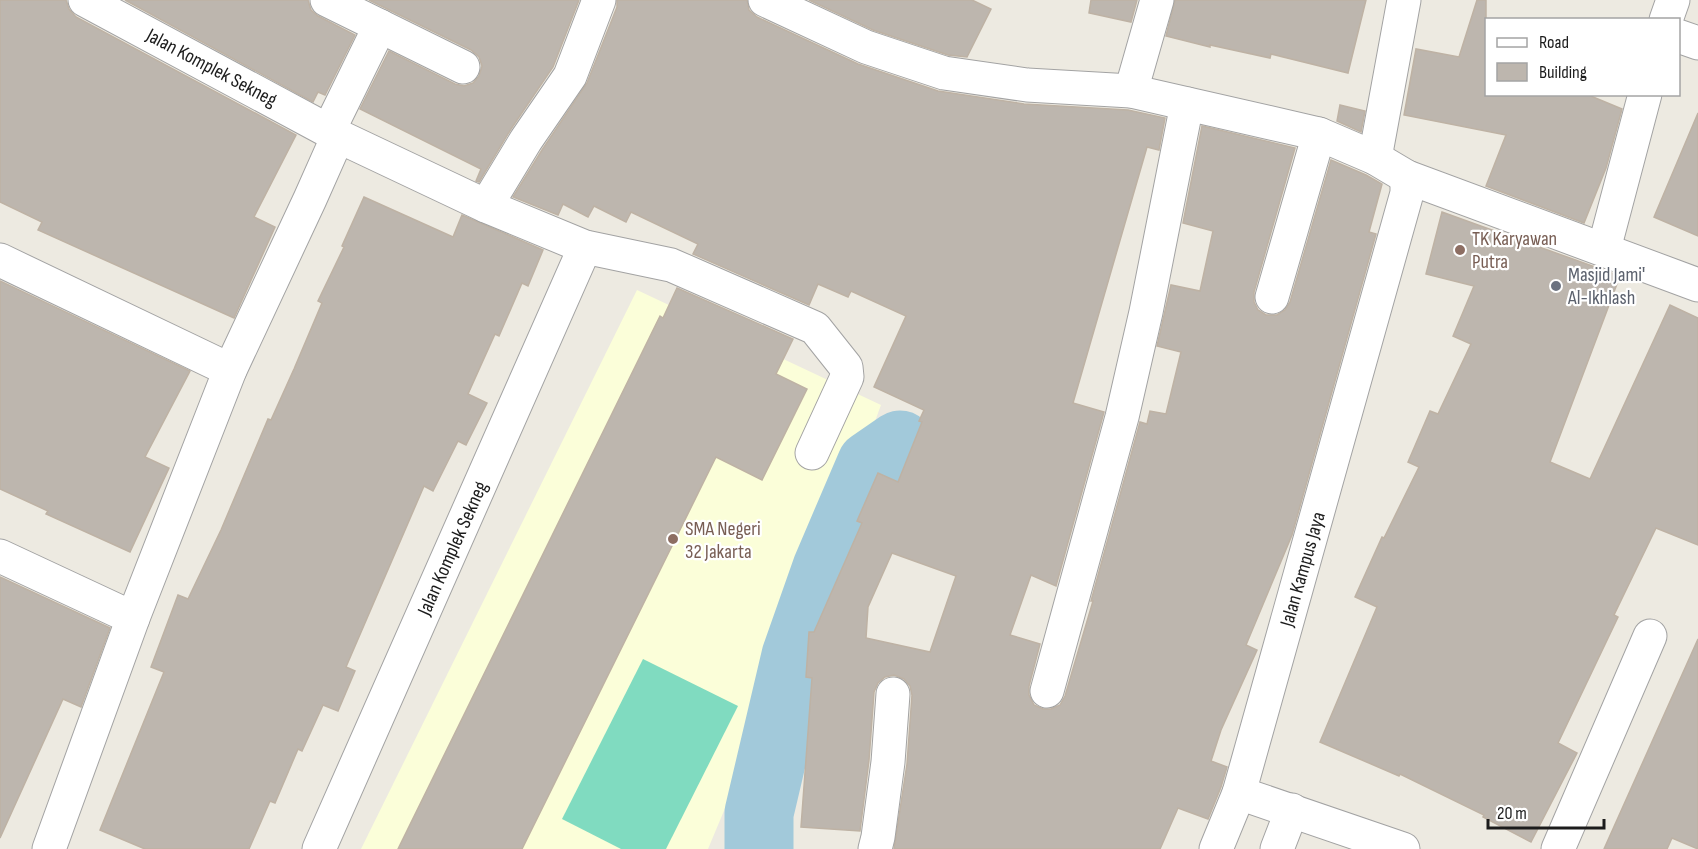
<svg xmlns="http://www.w3.org/2000/svg" width="1698" height="849" font-family="'Sofia Sans Condensed',sans-serif">
  <rect width="100%" height="100%" fill="#edeae1"/>
  <path fill="#fbfed9" d="M 637,290 L 881,405 L 782,672 L 708,849 L 361,849 Z"/>
  <path fill="#80dbc0" d="M 643,659 L 738,706 L 666,849 L 621,849 L 562,819 Z"/>
  <g fill="none" stroke-linecap="round" stroke-linejoin="round">
    <path stroke="#a2c9da" stroke-width="69" d="M 759,849 L 759,813 L 796,656 L 827,568 L 871,465 L 900,445"/>
  </g>
  <g fill="#bdb6ae" stroke="#beb2a4" stroke-width="1.5" fill-rule="evenodd">
    <path d="M 0,0 L 66,0 L 69,9 L 76,17 L 296,135 L 254,217 L 275,227 L 234,318 L 38,230 L 42,222 L 0,202 Z"/>
    <path d="M 125,0 L 308,0 L 311,10 L 318,16 L 355,35 L 325,95 L 318,92 L 313,102 Z"/>
    <path d="M 369,0 L 579,0 L 553,67 L 511,129 L 479,182 L 476,181 L 481,169 L 360,109 L 389,51 L 455,84 L 464,86 L 473,83 L 479,76 L 482,66 L 479,57 L 471,50 Z"/>
    <path d="M 617,0 L 747,0 L 749,10 L 757,17 L 858,64 L 938,91 L 1024,104 L 1128,110 L 1165,118 L 1159,150 L 1147,147 L 1073,403 L 1104,412 L 1056,586 L 1031,575 L 1010,635 L 1040,644 L 1029,686 L 1029,695 L 1034,705 L 1043,709 L 1051,709 L 1060,705 L 1065,696 L 1093,601 L 1091,601 L 1140,422 L 1147,424 L 1150,411 L 1166,414 L 1181,352 L 1157,346 L 1171,285 L 1200,291 L 1213,231 L 1183,223 L 1202,126 L 1295,148 L 1254,292 L 1254,302 L 1258,310 L 1266,315 L 1277,315 L 1285,310 L 1290,302 L 1331,160 L 1366,175 L 1382,184 L 1369,232 L 1376,234 L 1292,535 L 1246,645 L 1257,650 L 1221,730 L 1211,761 L 1227,767 L 1221,787 L 1208,819 L 1178,808 L 1160,849 L 894,849 L 907,764 L 912,695 L 910,686 L 904,679 L 894,675 L 885,677 L 878,683 L 874,692 L 869,760 L 860,831 L 801,827 L 812,678 L 806,677 L 809,632 L 814,632 L 862,523 L 857,521 L 878,473 L 898,482 L 922,422 L 919,421 L 924,410 L 874,387 L 906,316 L 851,291 L 848,297 L 818,284 L 809,305 L 693,254 L 698,244 L 631,212 L 626,222 L 594,206 L 588,217 L 563,204 L 558,215 L 513,197 L 542,150 L 587,83 L 617,7 ZM 892,553 L 956,576 L 930,652 L 866,638 L 868,607 Z"/>
    <path d="M 809,0 L 972,0 L 991,9 L 967,57 L 948,55 L 873,30 Z"/>
    <path d="M 1091,0 L 1137,0 L 1131,22 L 1089,13 Z"/>
    <path d="M 1175,0 L 1366,0 L 1348,73 L 1271,54 L 1270,58 L 1210,45 L 1210,47 L 1166,36 Z"/>
    <path d="M 1477,0 L 1486,0 L 1486,94 L 1586,94 L 1622,109 L 1606,168 L 1584,223 L 1486,186 L 1506,135 L 1404,115 L 1416,49 L 1459,57 Z"/>
    <path d="M 1340,105 L 1365,111 L 1361,132 L 1337,121 Z"/>
    <path d="M 1698,113 L 1698,236 L 1654,217 Z"/>
    <path d="M 364,197 L 453,237 L 462,215 L 543,250 L 528,286 L 522,283 L 499,336 L 495,334 L 468,394 L 487,403 L 466,445 L 458,441 L 433,491 L 424,486 L 346,667 L 355,671 L 338,711 L 323,705 L 302,751 L 298,749 L 275,803 L 270,801 L 249,849 L 145,849 L 100,830 L 164,672 L 151,667 L 178,595 L 188,599 L 221,530 L 268,419 L 271,420 L 294,369 L 322,303 L 318,301 L 344,247 L 342,246 Z"/>
    <path d="M 1442,212 L 1620,276 L 1550,462 L 1590,479 L 1670,305 L 1698,318 L 1698,545 L 1656,528 L 1614,615 L 1618,617 L 1558,743 L 1577,753 L 1531,842 L 1483,817 L 1484,815 L 1400,774 L 1399,776 L 1320,742 L 1377,607 L 1355,597 L 1382,537 L 1384,538 L 1419,467 L 1408,462 L 1430,411 L 1438,414 L 1471,344 L 1453,336 L 1474,286 L 1426,274 Z"/>
    <path d="M 0,281 L 190,371 L 145,457 L 169,468 L 130,552 L 46,514 L 48,511 L 0,489 Z"/>
    <path d="M 677,288 L 793,339 L 776,374 L 807,389 L 762,480 L 716,457 L 522,849 L 398,849 L 660,316 L 663,318 Z"/>
    <path d="M 0,577 L 110,628 L 81,707 L 63,699 L 0,838 Z"/>
    <path d="M 1698,639 L 1698,849 L 1672,838 L 1667,849 L 1604,849 Z"/>
  </g>
  <g fill="none" stroke-linecap="round" stroke-linejoin="round">
    <g stroke="#a3a3a3" stroke-width="35">
      <g id="street">
        <path d="M 85,0 L 338,136 L 486,206 L 585,247 L 671,265 L 815,328 L 846,367 L 847,377 L 812,453"/>
        <path d="M 327,0 L 463,67"/>
        <path d="M 765,0 L 866,47 L 944,73 L 1027,85 L 1131,91 L 1319,134 L 1375,158 L 1407,177 L 1698,285"/>
        <path d="M 1666,20 L 1673,0"/>
        <path d="M 1678,36 L 1698,43"/>
        <path d="M 1131,91 L 1157,0"/>
        <path d="M 329,130 L 380,26"/>
        <path d="M 1375,158 L 1404,0"/>
        <path d="M 486,206 L 526,140 L 570,76 L 599,0"/>
        <path d="M 1604,249 L 1645,94"/>
        <path d="M 0,260 L 230,370"/>
        <path d="M 1272,297 L 1319,134"/>
        <path d="M 0,556 L 133,618"/>
        <path d="M 1047,691 L 1122,417 L 1146,312 L 1187,104"/>
        <path d="M 49,849 L 133,618 L 230,370 L 310,199 L 338,136"/>
        <path d="M 319,849 L 585,247"/>
        <path d="M 875,849 L 878,837 L 888,762 L 893,694"/>
        <path d="M 1216,849 L 1239,793"/>
        <path d="M 1277,849 L 1292,810"/>
        <path d="M 1403,849 L 1239,793 L 1407,193 L 1407,177"/>
        <path d="M 1558,849 L 1650,636"/>
      </g>
    </g>
    <use href="#street" stroke="#fff" stroke-width="33"/>
  </g>
  <g fill="#8d6e63" stroke="#fff" stroke-width="2">
    <circle cx="1460" cy="250" r="6"/>
    <circle cx="673" cy="539" r="6"/>
  </g>
  <circle fill="#6b7280" stroke="#fff" stroke-width="2" cx="1556" cy="286" r="6"/>
  <g text-anchor="middle" stroke-width="4.5" stroke-linejoin="round" paint-order="stroke">
    <g font-size="20" fill="#1c1c1c" stroke="#fff">
      <text transform="translate(212 67) rotate(28)" y="7">Jalan Komplek Sekneg</text>
      <text transform="translate(452 548) rotate(-66)" y="7">Jalan Komplek Sekneg</text>
      <text transform="translate(1302 569) rotate(-74)" y="7">Jalan Kampus Jaya</text>
    </g>
    <g font-size="20" fill="#785e54" stroke="#fff" text-anchor="start">
      <text x="1472" y="245">TK Karyawan<tspan x="1472" dy="23">Putra</tspan></text>
      <text x="685" y="535">SMA Negeri<tspan x="685" dy="23">32 Jakarta</tspan></text>
    </g>
    <g font-size="20" fill="#5b616d" stroke="#fff" text-anchor="start">
      <text x="1568" y="281">Masjid Jami'<tspan x="1568" dy="23">Al-Ikhlash</tspan></text>
    </g>
  </g>
  <rect x="1485" y="18" width="195" height="78" fill="#ffffff" stroke="#a4a4a4" stroke-width="1.5"/>
  <rect x="1497" y="38" width="30" height="9" fill="#ffffff" stroke="#a4a4a4" stroke-width="1.5"/>
  <text x="1539" y="48" font-size="18" fill="#1c1c1c">Road</text>
  <rect x="1497" y="63" width="30" height="18" fill="#bdb6ae" stroke="#a4a4a4" stroke-width="1.5"/>
  <text x="1539" y="78" font-size="18" fill="#1c1c1c">Building</text>
  <path d="M1488 819v9h116v-9" fill="none" stroke="#1c1c1c" stroke-width="3"/>
  <text x="1497" y="819" font-size="18" fill="#1c1c1c" stroke="#ffffff" stroke-width="4.5" paint-order="stroke">20 m</text>
</svg>
